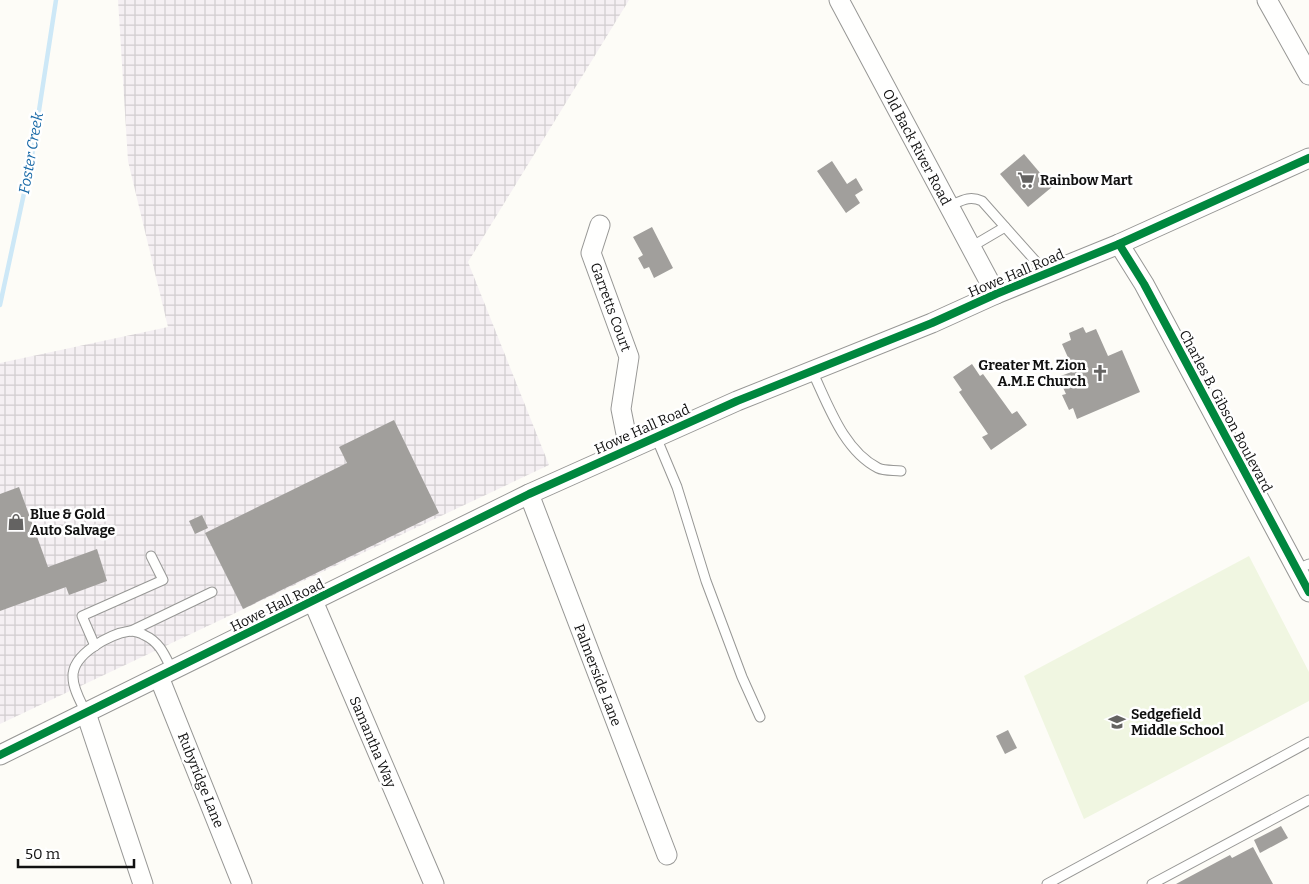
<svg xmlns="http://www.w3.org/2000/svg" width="1309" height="884" font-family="Bitter,serif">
  <defs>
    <pattern id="industrial-grid" width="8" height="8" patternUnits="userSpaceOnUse" patternTransform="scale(1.25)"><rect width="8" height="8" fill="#f5f0f3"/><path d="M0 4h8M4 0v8" fill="none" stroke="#d1cdcf"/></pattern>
  </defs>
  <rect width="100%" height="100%" fill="#fdfcf7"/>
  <path fill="url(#industrial-grid)" d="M 118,0 L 629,0 L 468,262 L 549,465 L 0,724 L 0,363 L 168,327 L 128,161 Z"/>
  <path fill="#f0f6e1" d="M 1249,556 L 1309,672 L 1309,701 L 1084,819 L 1024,676 Z"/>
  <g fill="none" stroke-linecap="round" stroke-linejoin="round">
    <path stroke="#cde8f7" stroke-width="4.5" d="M 0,305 L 32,156 L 56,0"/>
  </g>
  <g fill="#a19f9c">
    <path d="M 1024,154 L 1052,187 L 1028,207 L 1000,174 Z"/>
    <path d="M 832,161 L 847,184 L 856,178 L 863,190 L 855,195 L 860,203 L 846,213 L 817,171 Z"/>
    <path d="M 652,227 L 673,268 L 654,278 L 649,267 L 644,269 L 638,258 L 643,255 L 633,237 Z"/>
    <path d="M 1083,327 L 1086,333 L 1096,329 L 1108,356 L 1122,350 L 1140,392 L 1077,419 L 1073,408 L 1069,410 L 1062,395 L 1066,394 L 1058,377 L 1074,371 L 1062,344 L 1071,340 L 1069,333 Z"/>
    <path d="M 972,364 L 980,376 L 983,374 L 1012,414 L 1017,411 L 1027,425 L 991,450 L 982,437 L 988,434 L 959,392 L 962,390 L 953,377 Z"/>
    <path d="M 394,420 L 439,513 L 243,609 L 205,533 L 347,463 L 339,447 Z"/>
    <path d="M 19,487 L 48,567 L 97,549 L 107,581 L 69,595 L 66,587 L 0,611 L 0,494 Z"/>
    <path d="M 202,515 L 208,528 L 195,534 L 189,521 Z"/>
    <path d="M 1008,730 L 1017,748 L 1005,754 L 996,736 Z"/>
    <path d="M 1281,826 L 1288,838 L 1260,853 L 1254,840 Z"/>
    <path d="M 1253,847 L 1273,884 L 1176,884 L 1230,855 L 1232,858 Z"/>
  </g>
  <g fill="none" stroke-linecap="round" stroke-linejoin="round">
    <g stroke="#979795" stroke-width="11">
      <g id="lane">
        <path d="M 949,206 C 961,201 969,195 982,201 L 1047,274"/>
        <path d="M 971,247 L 1005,227"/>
        <path d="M 812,371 C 828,404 843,450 878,468 C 884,471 894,470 901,471"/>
        <path d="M 656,437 L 677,487 L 706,581 L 742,677 L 760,717"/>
        <path d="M 1297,569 L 1309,564"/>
        <path d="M 131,631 L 212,592"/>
        <path d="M 95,646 L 82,616 L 163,580 L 151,556"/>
        <path d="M 86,713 C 81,702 73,689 73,677 C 72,654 110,634 130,631 C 134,631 141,633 144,635 C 160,642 165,656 172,670"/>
        <path d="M 1047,884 L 1309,742"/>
        <path d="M 1152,884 L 1309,800"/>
      </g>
    </g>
    <g stroke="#979795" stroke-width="21">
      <g id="street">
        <path d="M 839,0 L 996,294"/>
        <path d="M 1267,0 L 1309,75"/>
        <path d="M 600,225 L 591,253 L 629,357 L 621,409 L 629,449"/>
        <path d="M 1119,244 L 1144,284 L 1309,592"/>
        <path d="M 529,494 L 667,855"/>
        <path d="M 313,601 L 434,884"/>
        <path d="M 159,677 L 242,884"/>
        <path d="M 86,713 L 143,884"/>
        <path d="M 0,755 L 529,494 L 737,401 L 932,323 L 996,294 L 1119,244 L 1309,158"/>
      </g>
    </g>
    <use href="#lane" stroke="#fffffe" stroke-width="9"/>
    <use href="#street" stroke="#fffffe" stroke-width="19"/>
    <g stroke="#fff" stroke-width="11">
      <g id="cycleway">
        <path d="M 1119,244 L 1144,284 L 1309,592"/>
        <path d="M 0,755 L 529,494 L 737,401 L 932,323 L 996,294 L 1119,244 L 1309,158"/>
      </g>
    </g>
    <use href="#cycleway" stroke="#00873e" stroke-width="8"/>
  </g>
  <defs>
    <g id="supermarket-bare" transform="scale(1.35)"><path d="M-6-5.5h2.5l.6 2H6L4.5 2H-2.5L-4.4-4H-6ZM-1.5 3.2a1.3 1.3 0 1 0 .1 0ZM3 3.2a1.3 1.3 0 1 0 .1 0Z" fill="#646362" stroke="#fff" stroke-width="2.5" paint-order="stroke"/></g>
    <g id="church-bare" transform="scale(1.35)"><path d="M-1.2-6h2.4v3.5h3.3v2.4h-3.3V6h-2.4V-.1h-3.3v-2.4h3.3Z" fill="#646362" stroke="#fff" stroke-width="2.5" paint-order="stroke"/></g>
    <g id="shop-bare" transform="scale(1.35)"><path d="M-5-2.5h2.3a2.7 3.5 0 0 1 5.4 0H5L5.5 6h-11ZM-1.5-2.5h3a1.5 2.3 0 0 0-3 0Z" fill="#646362" stroke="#fff" stroke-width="2.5" paint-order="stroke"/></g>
    <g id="school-bare" transform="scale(1.35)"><path d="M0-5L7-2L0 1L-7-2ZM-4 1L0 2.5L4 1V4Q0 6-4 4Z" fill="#646362" stroke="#fff" stroke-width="2.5" paint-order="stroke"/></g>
  </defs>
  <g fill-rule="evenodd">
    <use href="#supermarket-bare" x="1026" y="180"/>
    <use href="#church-bare" x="1100" y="373"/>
    <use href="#shop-bare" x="16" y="522"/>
    <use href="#school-bare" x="1117" y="722"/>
  </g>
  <g text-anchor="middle" stroke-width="5" stroke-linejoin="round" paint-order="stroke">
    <g font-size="14" fill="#111" stroke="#fff">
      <text transform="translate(917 147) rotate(62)" y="5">Old Back River Road</text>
      <text transform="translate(1016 273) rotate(-23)" y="5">Howe Hall Road</text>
      <text transform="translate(611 307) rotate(70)" y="5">Garretts Court</text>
      <text transform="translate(1226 411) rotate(62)" y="5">Charles B. Gibson Boulevard</text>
      <text transform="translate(642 429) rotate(-24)" y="5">Howe Hall Road</text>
      <text transform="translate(277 605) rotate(-26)" y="5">Howe Hall Road</text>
      <text transform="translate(598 675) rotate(69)" y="5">Palmerside Lane</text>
      <text transform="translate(373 742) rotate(67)" y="5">Samantha Way</text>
      <text transform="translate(201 780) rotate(68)" y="5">Rubyridge Lane</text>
    </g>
    <g font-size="14" font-weight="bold" fill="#111" stroke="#fff" text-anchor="start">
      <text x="1040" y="185">Rainbow Mart</text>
      <text x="1086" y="370" text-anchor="end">Greater Mt. Zion<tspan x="1086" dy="16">A.M.E Church</tspan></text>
      <text x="30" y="519">Blue &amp; Gold<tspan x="30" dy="16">Auto Salvage</tspan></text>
      <text x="1131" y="719">Sedgefield<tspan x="1131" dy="16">Middle School</tspan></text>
    </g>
    <g font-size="15" font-style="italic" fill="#1768a6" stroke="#fff">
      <text transform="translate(31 153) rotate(-80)" y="5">Foster Creek</text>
    </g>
  </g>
  <path d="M18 859v8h116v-8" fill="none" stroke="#111111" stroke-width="2.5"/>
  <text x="25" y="859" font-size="15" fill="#111111" stroke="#ffffff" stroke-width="4" paint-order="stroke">50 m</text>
</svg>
